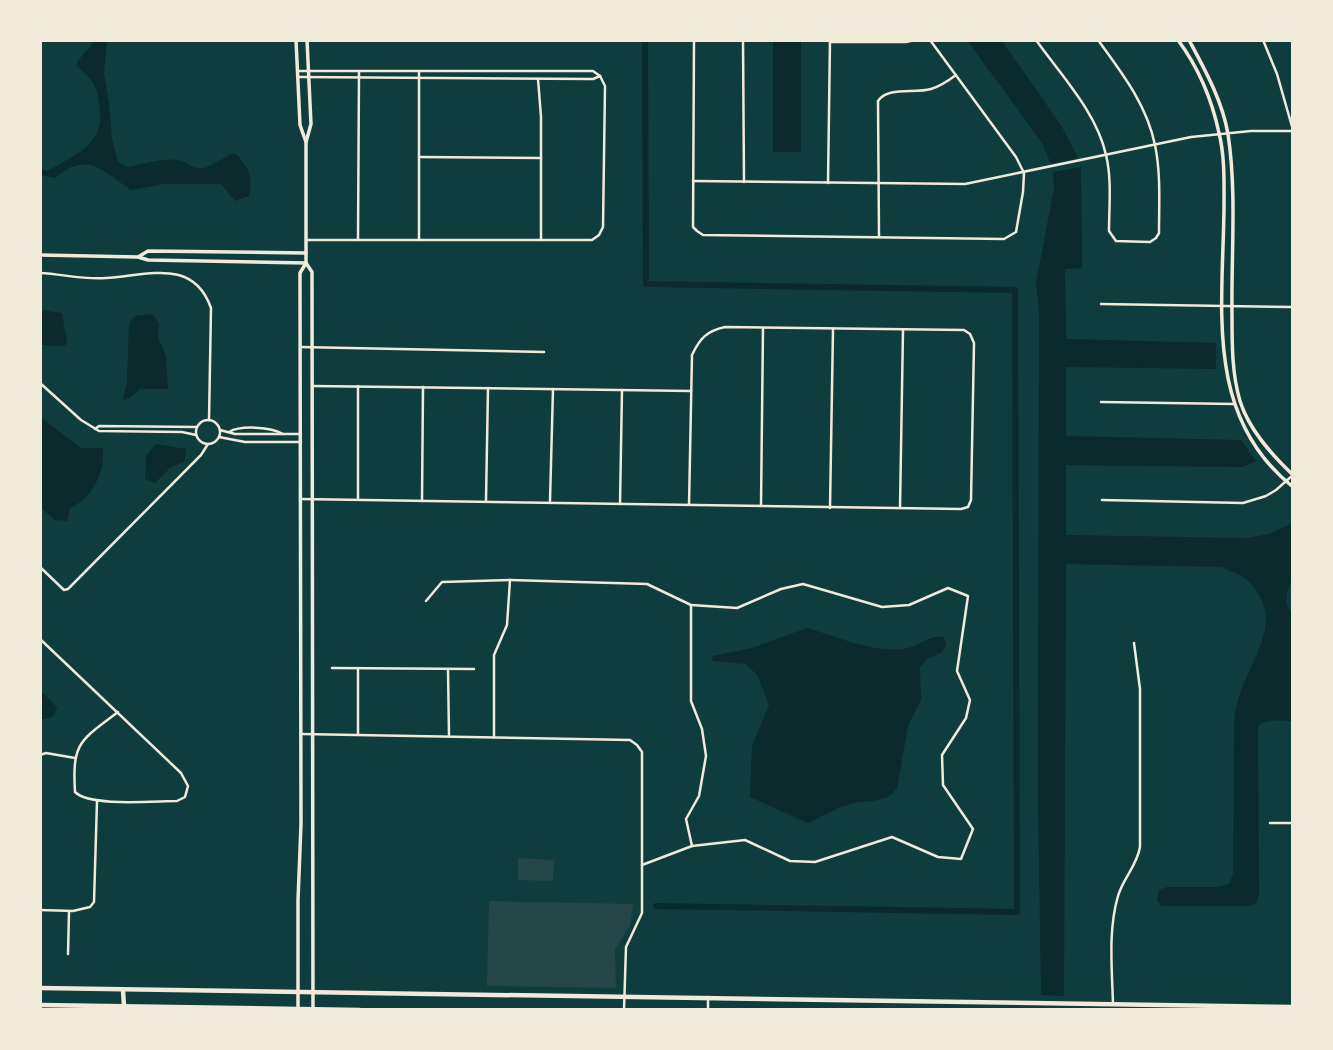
<svg xmlns="http://www.w3.org/2000/svg" width="1333" height="1050" font-family="'Alegreya Sans',sans-serif">
  <rect width="100%" height="100%" fill="#0f3d3e"/>
  <g fill="#244646">
    <path d="M 518,858 L 554,860 L 553,881 L 518,880 Z"/>
    <path d="M 489,901 L 633,904 L 630,926 L 615,949 L 616,988 L 487,986 Z"/>
  </g>
  <g fill="#0a2a2b">
    <path d="M 94,40 L 107,40 L 104,74 L 109,102 L 112,139 L 118,162 L 128,167 C 144,164 161,158 178,160 C 187,161 194,171 204,168 C 212,166 223,157 234,153 C 248,164 254,179 249,196 L 235,201 L 221,184 L 164,184 L 131,190 C 101,169 87,151 55,178 L 40,175 L 40,169 L 47,171 C 72,157 104,145 100,111 C 97,84 95,83 76,65 C 81,54 89,51 94,40 Z"/>
    <rect x="773" y="40" width="28" height="112"/>
    <path d="M 967,40 L 1001,40 L 1061,125 L 1078,158 L 1051,164 L 1042,143 Z"/>
    <path d="M 1081,167 L 1082,268 L 1065,269 L 1066,339 L 1216,343 L 1216,369 L 1066,367 L 1066,436 L 1241,440 L 1256,461 L 1243,467 L 1066,465 L 1066,535 L 1246,538 L 1269,534 L 1293,523 C 1293,539 1295,557 1293,573 C 1290,588 1280,601 1293,614 L 1293,721 C 1282,721 1266,718 1258,726 L 1259,895 L 1257,902 L 1251,906 L 1161,906 L 1157,900 L 1159,890 L 1167,887 L 1217,887 L 1229,884 L 1233,874 L 1234,721 C 1235,714 1236,706 1238,700 C 1250,658 1289,619 1246,579 C 1240,574 1229,571 1222,567 L 1066,564 L 1064,996 L 1041,995 L 1038,797 L 1039,312 L 1036,283 L 1054,188 L 1053,172 Z"/>
    <path d="M 40,310 L 62,313 L 67,343 L 64,346 L 40,345 Z"/>
    <path d="M 152,314 L 159,323 L 158,337 L 166,356 L 168,389 L 140,389 L 130,398 L 123,400 L 127,381 L 129,323 L 135,316 Z"/>
    <path d="M 40,417 L 81,448 L 103,448 C 105,471 93,499 70,508 L 67,521 L 55,520 L 40,507 Z"/>
    <path d="M 156,444 L 186,449 L 185,461 L 170,468 L 155,483 L 145,479 L 146,456 Z"/>
    <path d="M 807,628 C 839,637 868,652 903,649 C 917,648 930,634 944,637 L 946,645 L 942,652 L 927,659 L 920,667 L 921,700 L 908,726 L 897,788 C 886,805 867,799 850,804 C 836,808 822,817 808,823 L 750,797 L 752,746 L 769,705 L 757,675 L 746,664 L 712,661 L 713,656 L 752,648 Z"/>
    <path d="M 40,690 L 57,707 C 55,717 51,719 40,719 Z"/>
  </g>
  <g fill="none" stroke-linecap="round" stroke-linejoin="round">
    <path stroke="#0a2a2b" stroke-width="6" d="M 645,40 L 646,284 L 1015,290 L 1017,912 L 656,906"/>
    <g stroke="#f1e9da" stroke-width="2.5">
      <path d="M 694,40 L 693,227 L 697,231 L 703,235 L 1004,239 L 1016,232 L 1023,192 L 1024,173 L 1016,157 L 930,40"/>
      <path d="M 743,40 L 744,182"/>
      <path d="M 1036,40 C 1061,75 1097,113 1106,155 C 1112,179 1109,207 1109,231 L 1116,241 L 1150,242 L 1156,238 L 1159,233 C 1159,204 1161,174 1155,145 C 1147,105 1122,73 1098,40"/>
      <path d="M 1263,40 L 1277,74 L 1293,130"/>
      <path d="M 830,42 L 906,42 L 915,40"/>
      <path d="M 298,71 L 593,71 L 600,76"/>
      <path d="M 419,72 L 419,240"/>
      <path d="M 299,77 L 593,79 L 600,76"/>
      <path d="M 538,79 L 541,117 L 541,240"/>
      <path d="M 419,157 L 541,158"/>
      <path d="M 693,181 L 965,184 L 1191,137 L 1251,131 L 1293,131"/>
      <path d="M 828,183 L 830,40"/>
      <path d="M 879,236 L 878,101 C 888,86 914,94 931,89 C 941,86 948,81 956,75"/>
      <path d="M 307,240 L 592,240 L 599,235 L 603,227 L 605,86 L 600,76"/>
      <path d="M 358,240 L 359,72"/>
      <path d="M 40,273 C 62,274 84,280 106,278 C 146,276 193,257 211,308 L 209,420"/>
      <path d="M 1101,304 L 1293,307"/>
      <path d="M 300,347 L 544,352"/>
      <path d="M 40,383 L 81,420 L 99,431 L 182,432 L 196,435"/>
      <path d="M 313,386 L 691,391"/>
      <path d="M 1101,402 L 1234,404"/>
      <circle cx="208" cy="432" r="12"/>
      <path d="M 95,429 L 99,426 L 197,427"/>
      <path d="M 220,430 L 235,434 L 301,434"/>
      <path d="M 229,432 C 241,425 271,427 283,434"/>
      <path d="M 219,437 L 245,442 L 301,442"/>
      <path d="M 358,498 L 358,386"/>
      <path d="M 300,499 L 961,509 L 968,507 L 971,500 L 974,343 L 970,334 L 964,330 L 725,327 C 707,331 700,338 692,355 L 689,505"/>
      <path d="M 486,500 L 488,388"/>
      <path d="M 1102,500 L 1243,503 L 1266,496 L 1276,490 L 1293,475"/>
      <path d="M 422,501 L 423,387"/>
      <path d="M 550,501 L 553,389"/>
      <path d="M 620,504 L 622,390"/>
      <path d="M 761,506 L 763,328"/>
      <path d="M 830,508 L 833,329"/>
      <path d="M 900,508 L 903,330"/>
      <path d="M 40,567 L 64,590 L 68,589 L 201,455 L 208,444"/>
      <path d="M 426,601 L 442,582 L 510,580 L 647,584 L 691,605 L 737,608 L 781,589 L 803,584 L 882,607 L 909,605 L 948,588 L 968,596 L 957,671 L 970,700 L 966,718 L 942,755 L 943,785 L 973,829 L 961,859 L 938,857 L 892,837 L 815,862 L 790,861 L 745,840 L 692,846 L 642,865"/>
      <path d="M 691,605 L 691,701 L 702,729 L 706,756 L 699,796 L 686,819 L 692,846"/>
      <path d="M 40,639 L 181,773 L 188,786 L 185,797 L 177,801 C 154,801 90,807 75,792 C 72,742 80,741 118,712"/>
      <path d="M 332,668 L 474,669"/>
      <path d="M 448,669 L 449,736"/>
      <path d="M 301,734 L 630,740 L 637,745 L 642,752 L 642,913 L 626,947 L 624,1010"/>
      <path d="M 358,734 L 358,668"/>
      <path d="M 494,737 L 494,655 L 507,625 L 510,580"/>
      <path d="M 40,755 L 46,753 L 75,758"/>
      <path d="M 1270,823 L 1293,823"/>
      <path d="M 40,910 L 73,911 L 90,907 L 94,902 L 97,801"/>
      <path d="M 68,954 L 69,912"/>
      <path d="M 1113,1004 C 1112,969 1108,930 1118,896 C 1123,878 1137,866 1140,847 L 1140,689 L 1134,643"/>
      <path d="M 708,1010 L 708,997"/>
    </g>
    <g stroke="#f1e9da" stroke-width="3.5">
      <path d="M 296,40 L 300,125 L 306,142"/>
      <path d="M 1178,40 C 1198,67 1212,100 1219,133 C 1225,157 1224,183 1224,208 C 1223,308 1204,416 1293,487"/>
      <path d="M 1189,40 C 1205,70 1222,100 1228,134 C 1237,193 1231,256 1232,316 C 1232,345 1232,374 1240,401 C 1249,430 1272,455 1293,475"/>
      <path d="M 40,255 L 138,257 L 148,260 L 306,263"/>
      <path d="M 138,257 L 148,251 L 306,253"/>
      <path d="M 306,263 L 312,272 L 313,1010"/>
      <path d="M 298,1010 L 298,900 L 301,824 L 300,284 L 300,273 L 306,263 L 306,142 L 311,124 L 307,40"/>
    </g>
    <g stroke="#f1e9da" stroke-width="4.5">
      <path d="M 40,988 L 1293,1007"/>
      <path d="M 123,990 L 124,1006"/>
      <path d="M 40,1005 L 360,1010"/>
    </g>
  </g>
  <rect width="1333" height="1050" fill="none" stroke="#f1e9da" stroke-width="84"/>
</svg>
